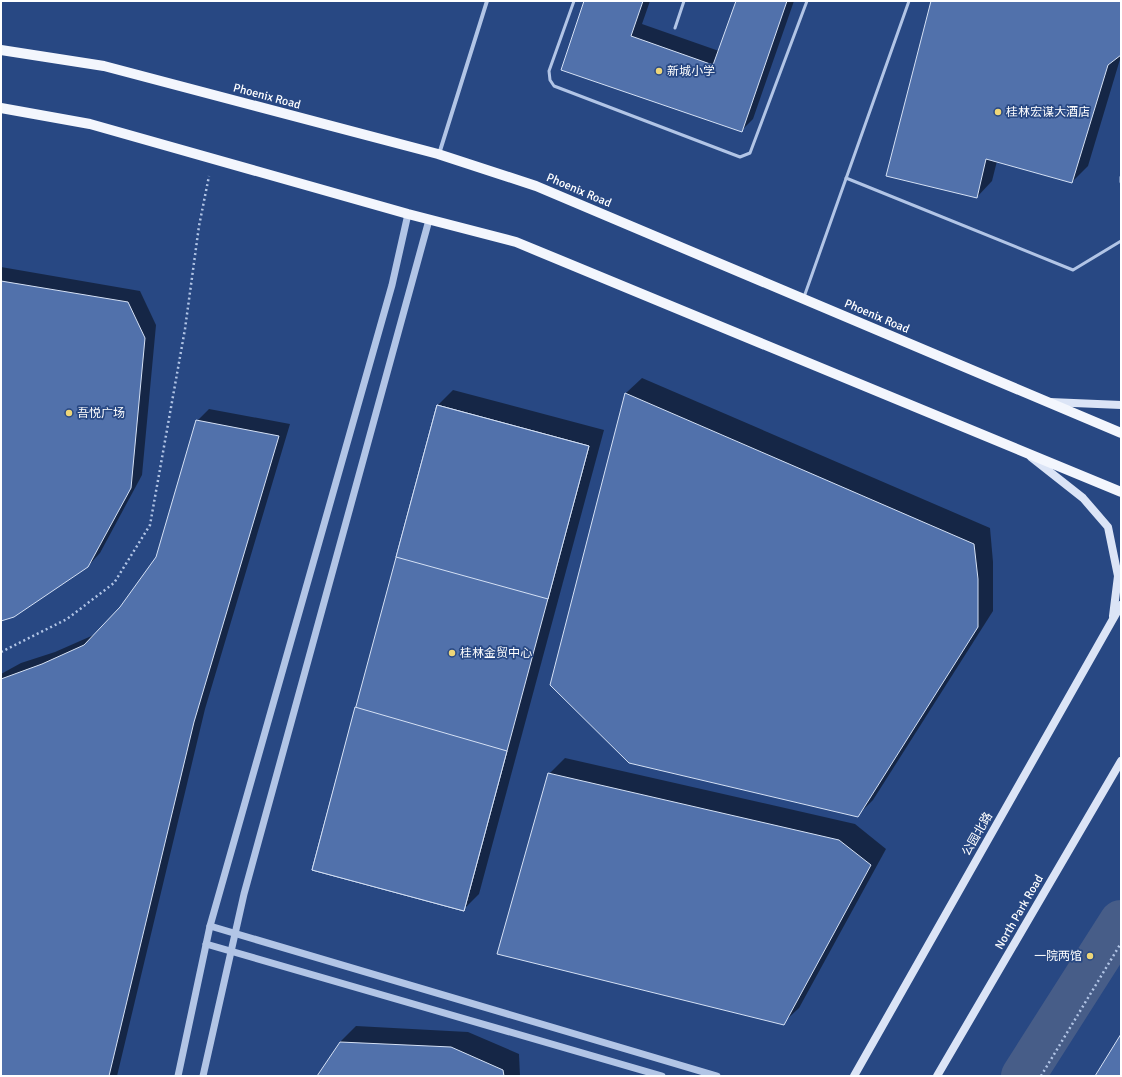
<svg xmlns="http://www.w3.org/2000/svg" width="1122" height="1077" font-family="Signika,'Noto Sans SC',sans-serif">
  <rect width="100%" height="100%" fill="#284883"/>
  <g fill="#0007">
    <path d="M 585,1 L 650,1 L 642,24 L 719,51 L 737,1 L 794,1 L 753,119 L 741,131 Z"/>
    <path d="M 932,1 L 1121,1 L 1121,56 L 1088,166 L 1072,182 L 997,161 L 992,181 L 977,197 Z"/>
    <path d="M 1,267 L 140,291 L 156,325 L 142,475 L 100,553 L 88,566 L 1,620 Z"/>
    <path d="M 642,378 L 990,528 L 993,562 L 993,611 L 873,800 L 857,816 L 551,685 L 626,393 Z"/>
    <path d="M 453,390 L 604,430 L 479,894 L 463,910 L 438,405 Z"/>
    <path d="M 209,409 L 290,424 L 205,709 L 117,1076 L 1,1076 L 1,674 L 21,663 L 55,652 L 96,634 L 120,608 L 157,558 L 197,421 Z"/>
    <path d="M 565,758 L 855,824 L 886,849 L 799,1008 L 783,1023 L 549,774 Z"/>
    <path d="M 356,1026 L 468,1032 L 519,1054 L 520,1076 L 318,1076 L 340,1042 Z"/>
  </g>
  <g fill="none" stroke-linecap="round" stroke-linejoin="round">
    <path stroke="#475d88" stroke-width="44" d="M 1023,1076 L 1121,922"/>
  </g>
  <g fill="#5171ab" stroke="#d5e1f5">
    <path d="M 584,1 L 643,1 L 631,36 L 713,65 L 736,1 L 787,1 L 742,132 L 561,70 Z"/>
    <path d="M 931,1 L 1121,1 L 1121,55 L 1108,65 L 1072,183 L 986,159 L 977,198 L 886,176 Z"/>
    <path d="M 1,281 L 128,302 L 145,338 L 131,488 L 88,567 L 14,617 L 1,621 Z"/>
    <path d="M 625,393 L 974,544 L 978,579 L 978,627 L 858,817 L 629,763 L 550,685 Z"/>
    <path d="M 437,405 L 589,446 L 464,911 L 312,870 Z"/>
    <path d="M 437,405 L 589,446 L 548,599 L 396,557 Z"/>
    <path d="M 196,420 L 279,436 L 194,722 L 109,1076 L 1,1076 L 1,679 L 42,664 L 84,645 L 120,607 L 156,557 Z"/>
    <path d="M 355,707 L 507,751 L 464,911 L 312,870 Z"/>
    <path d="M 548,773 L 839,840 L 871,865 L 784,1025 L 497,954 Z"/>
    <path d="M 1121,1034 L 1121,1076 L 1095,1076 Z"/>
    <path d="M 340,1042 L 451,1047 L 503,1070 L 504,1076 L 317,1076 Z"/>
  </g>
  <g fill="none" stroke-linecap="round" stroke-linejoin="round">
    <g stroke="#b2c5e6" stroke-width="2.5" stroke-dasharray="2 3" stroke-linecap="butt">
      <path d="M 1,652 L 67,619 L 114,583 L 150,525 L 185,329 L 199,226 L 209,176"/>
      <path d="M 1041,1076 L 1121,943"/>
    </g>
    <g stroke="#b2c5e6" stroke-width="3">
      <path d="M 574,1 L 549,71 L 550,80 L 554,86 L 740,157 L 750,153 L 807,1"/>
      <path d="M 675,28 L 684,1"/>
      <path d="M 1121,177 L 1121,182"/>
      <path d="M 846,178 L 1073,270 L 1121,241"/>
      <path d="M 804,297 L 909,1"/>
    </g>
    <path stroke="#b2c5e6" stroke-width="4" d="M 439,154 L 487,1"/>
    <g stroke="#b2c5e6" stroke-width="7">
      <path d="M 210,926 L 717,1076"/>
      <path d="M 206,944 L 662,1076"/>
      <path d="M 178,1076 L 210,926 L 392,285 L 408,214"/>
      <path d="M 203,1076 L 244,894 L 429,220"/>
    </g>
    <g stroke="#dbe4f6" stroke-width="8">
      <path d="M 1050,402 L 1121,405"/>
      <path d="M 1031,457 L 1083,498 L 1108,527 L 1118,576 L 1113,616"/>
      <path d="M 854,1076 L 1121,605"/>
      <path d="M 937,1076 L 1121,761"/>
    </g>
    <g stroke="#f3f6fd" stroke-width="10">
      <path d="M 1,50 L 104,66 L 438,154 L 536,186 L 1121,433"/>
      <path d="M 1,108 L 90,124 L 408,214 L 516,242 L 1121,492"/>
    </g>
  </g>
  <g fill="#eed678" stroke="#284883" stroke-width="1.5">
    <circle cx="659" cy="71" r="4"/>
    <circle cx="998" cy="112" r="4"/>
    <circle cx="69" cy="413" r="4"/>
    <circle cx="452" cy="653" r="4"/>
    <circle cx="1090" cy="956" r="4"/>
  </g>
  <g text-anchor="middle" stroke-width="3.5" stroke-linejoin="round" paint-order="stroke">
    <g font-size="12" fill="#fff" stroke="#284883" text-anchor="start">
      <text x="667" y="75">新城小学</text>
      <text x="1006" y="116">桂林宏谋大酒店</text>
      <text x="77" y="417">吾悦广场</text>
      <text x="460" y="657">桂林金贸中心</text>
      <text x="1082" y="960" text-anchor="end">一院两馆</text>
    </g>
    <g font-size="12" fill="#fff" stroke="#284883">
      <text transform="translate(267 96) rotate(15)" y="4">Phoenix Road</text>
      <text transform="translate(579 190) rotate(23)" y="4">Phoenix Road</text>
      <text transform="translate(877 316) rotate(23)" y="4">Phoenix Road</text>
      <text transform="translate(977 834) rotate(-60)" y="4">公园北路</text>
      <text transform="translate(1019 912) rotate(-60)" y="4">North Park Road</text>
    </g>
  </g>
  <rect width="1122" height="1077" fill="none" stroke="#ffffff" stroke-width="4"/>
</svg>
